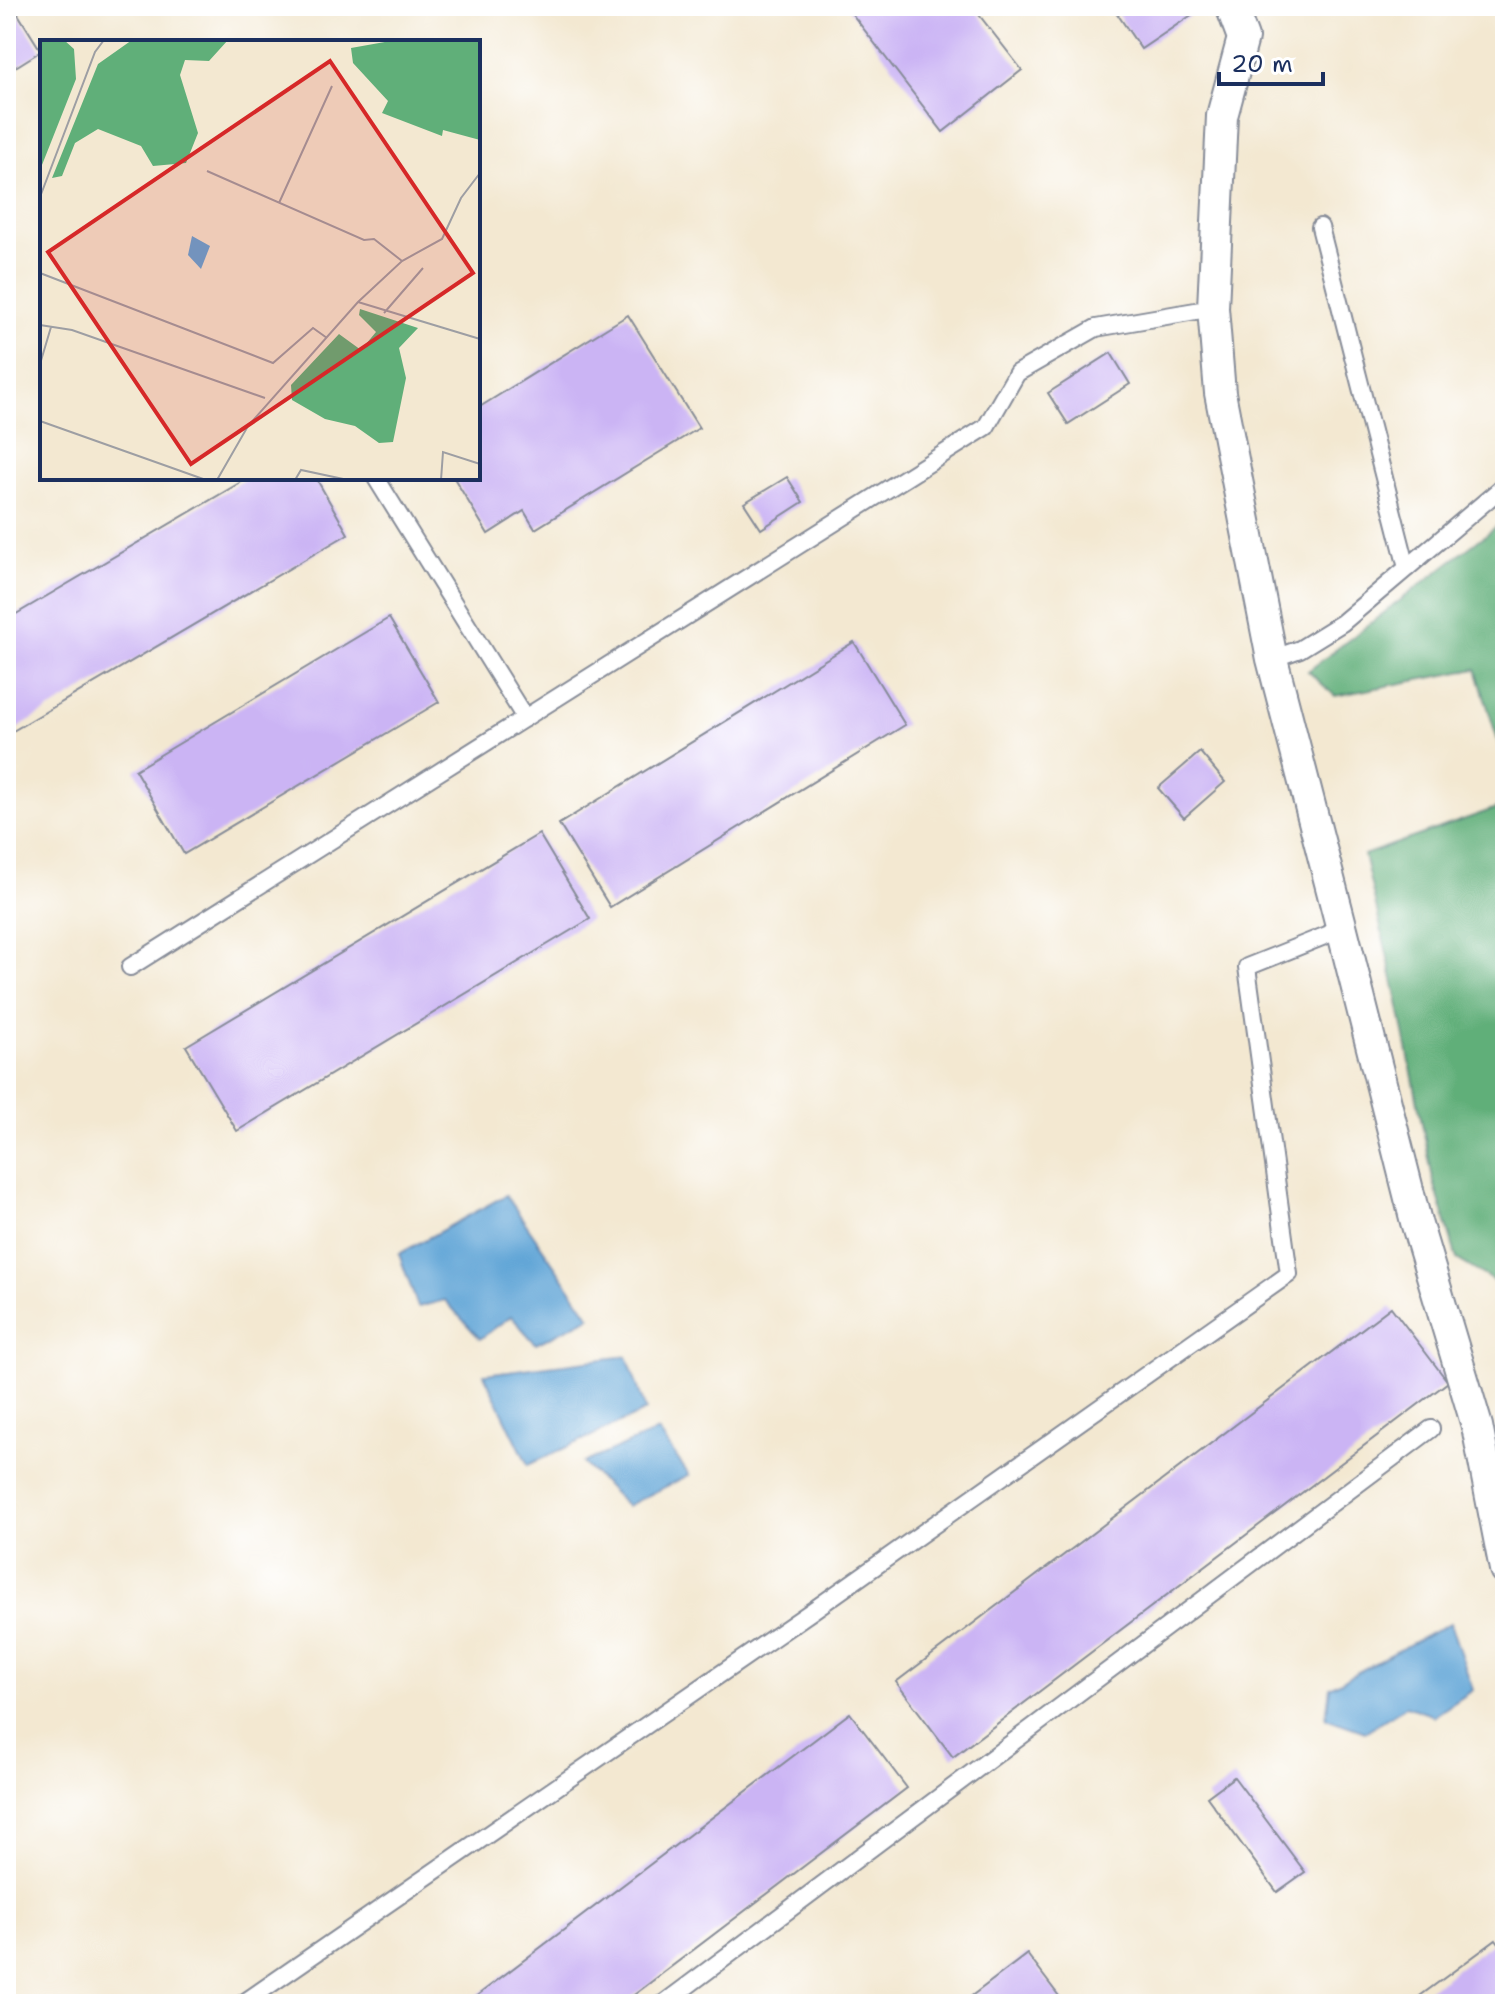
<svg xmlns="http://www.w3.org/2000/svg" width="1511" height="2010" font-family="'Shantell Sans',sans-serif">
  <rect width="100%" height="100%" fill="#fff"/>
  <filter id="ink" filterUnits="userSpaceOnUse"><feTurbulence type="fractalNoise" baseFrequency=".0125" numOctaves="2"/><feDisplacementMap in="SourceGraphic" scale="16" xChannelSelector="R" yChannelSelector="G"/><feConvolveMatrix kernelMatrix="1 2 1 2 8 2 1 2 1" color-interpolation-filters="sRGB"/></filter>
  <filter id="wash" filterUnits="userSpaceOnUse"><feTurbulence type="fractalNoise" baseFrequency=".006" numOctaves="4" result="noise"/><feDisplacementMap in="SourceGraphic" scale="32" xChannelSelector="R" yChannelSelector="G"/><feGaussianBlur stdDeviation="1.8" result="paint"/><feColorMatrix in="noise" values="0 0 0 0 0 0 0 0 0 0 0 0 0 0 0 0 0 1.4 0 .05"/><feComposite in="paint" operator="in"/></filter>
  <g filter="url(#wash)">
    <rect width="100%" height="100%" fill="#f3e8d1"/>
    <g fill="#60af79" stroke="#3e6f6c" stroke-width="2">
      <path d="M 1505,520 L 1505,764 L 1476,669 L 1335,696 L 1308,671 Z"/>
      <path d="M 1505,805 L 1505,1288 L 1457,1259 L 1433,1179 L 1397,997 L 1364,855 Z"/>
    </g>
    <g fill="#62a6d7" stroke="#3e6a9a" stroke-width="2">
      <path d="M 506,1195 L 590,1317 L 536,1344 L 511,1316 L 480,1339 L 445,1300 L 418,1307 L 399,1254 Z"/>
      <path d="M 627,1356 L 646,1411 L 528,1465 L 484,1374 Z"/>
      <path d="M 658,1431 L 689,1475 L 627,1506 L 583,1463 Z"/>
      <path d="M 1450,1623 L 1473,1690 L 1434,1716 L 1406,1706 L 1365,1732 L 1326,1718 L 1330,1687 Z"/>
    </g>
    <g id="blocks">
      <g fill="#cbb4f4">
        <path d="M 6,6 L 13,6 L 41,51 L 6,73 Z"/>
        <path d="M 846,6 L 972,6 L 1022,70 L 943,132 Z"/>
        <path d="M 1112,6 L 1187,6 L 1193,14 L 1141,49 Z"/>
        <path d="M 628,315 L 699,428 L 535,529 L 524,511 L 488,534 L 454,478 L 478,478 L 478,408 Z"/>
        <path d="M 1111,353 L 1130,384 L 1068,424 L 1048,393 Z"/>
        <path d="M 787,477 L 803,502 L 761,529 L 744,503 Z"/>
        <path d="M 248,478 L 316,478 L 348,534 L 6,735 L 6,620 Z"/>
        <path d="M 389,618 L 439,702 L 184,854 L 135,770 Z"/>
        <path d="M 854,642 L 905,725 L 610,907 L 559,824 Z"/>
        <path d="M 1200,752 L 1225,782 L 1184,818 L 1158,788 Z"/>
        <path d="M 539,834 L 590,919 L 237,1131 L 186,1046 Z"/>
        <path d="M 1391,1307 L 1448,1382 L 953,1757 L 896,1682 Z"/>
        <path d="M 850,1713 L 907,1788 L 622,2004 L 466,2004 Z"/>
        <path d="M 1234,1777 L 1305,1872 L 1277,1892 L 1207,1797 Z"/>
        <path d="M 1496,1940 L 1505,1952 L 1505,2004 L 1409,2004 Z"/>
        <path d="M 1027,1954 L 1065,2004 L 961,2004 Z"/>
      </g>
    </g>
  </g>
  <g filter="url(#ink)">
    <use href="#blocks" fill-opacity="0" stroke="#878c98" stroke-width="2"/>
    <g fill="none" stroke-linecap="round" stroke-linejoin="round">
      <g stroke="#878c98" stroke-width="20">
        <g id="lane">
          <path d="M 1320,227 L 1407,568"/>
          <path d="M 376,478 L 525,718"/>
          <path d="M 1272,659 L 1300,649 L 1342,623 L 1505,485"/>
          <path d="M 130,967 L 986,427 L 1017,373 L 1096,328 L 1213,308"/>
          <path d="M 242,2004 L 812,1611 L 1289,1274 L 1247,967 L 1342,929"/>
          <path d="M 663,2004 L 1431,1429"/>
        </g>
      </g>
      <g stroke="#878c98" stroke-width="34">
        <path id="street" d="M 1231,6 L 1243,38 L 1222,116 L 1213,308 L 1220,393 L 1272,659 L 1342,929 L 1416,1222 L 1477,1426 L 1505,1569"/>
      </g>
      <use href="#lane" stroke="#fff" stroke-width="16"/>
      <use href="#street" stroke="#fff" stroke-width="30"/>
    </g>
  </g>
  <g transform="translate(40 40)">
    <rect width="440" height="440" fill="#f3e8d1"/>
    <path d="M 0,0 L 24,0 L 34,9 L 36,39 L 0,130 ZM 92,0 L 188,0 L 169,21 L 145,20 L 140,35 L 158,93 L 146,123 L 113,126 L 101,106 L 58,89 L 35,103 L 22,136 L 12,138 L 58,24 ZM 356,0 L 440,0 L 440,100 L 403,90 L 402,96 L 342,73 L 348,61 L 313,23 L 311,8 ZM 320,269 L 378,288 L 359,308 L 366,338 L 353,402 L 339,403 L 315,386 L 285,379 L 252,360 L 251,345 L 299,294 L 321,310 L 336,292 L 319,275 Z" fill="#60af79"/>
    <path d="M 152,196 L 170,206 L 161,229 L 148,215 Z" fill="#62a6d7"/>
    <path fill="none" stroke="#9d9ea3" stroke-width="2" d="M 167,131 L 324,200 L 334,199 L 362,221M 0,157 L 55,12 L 64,0M 239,163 L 292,46M 0,233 L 233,323 L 273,288 L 287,298M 318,262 L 440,299M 344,273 L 383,228M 0,285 L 32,290 L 225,358M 0,324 L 11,287M 0,381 L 166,440M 177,440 L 208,386 L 318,262 L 362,221 L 402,199 L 421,158 L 440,133M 255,440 L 261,430 L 308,440M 401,440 L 403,412 L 440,424"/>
    <path fill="#d62828" fill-opacity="0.15" stroke="#d62828" stroke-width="4" d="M 290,21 L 433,233 L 151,424 L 8,212 Z"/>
    <rect width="440" height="440" fill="none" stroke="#1b2f5e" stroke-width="4"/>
  </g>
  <rect width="1511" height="2010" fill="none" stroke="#fff" stroke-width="32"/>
  <path d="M1219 72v12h104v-12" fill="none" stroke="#1b2f5e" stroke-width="4"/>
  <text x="1231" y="72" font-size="24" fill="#1b2f5e" stroke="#ffffff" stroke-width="6" paint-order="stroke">20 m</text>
</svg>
